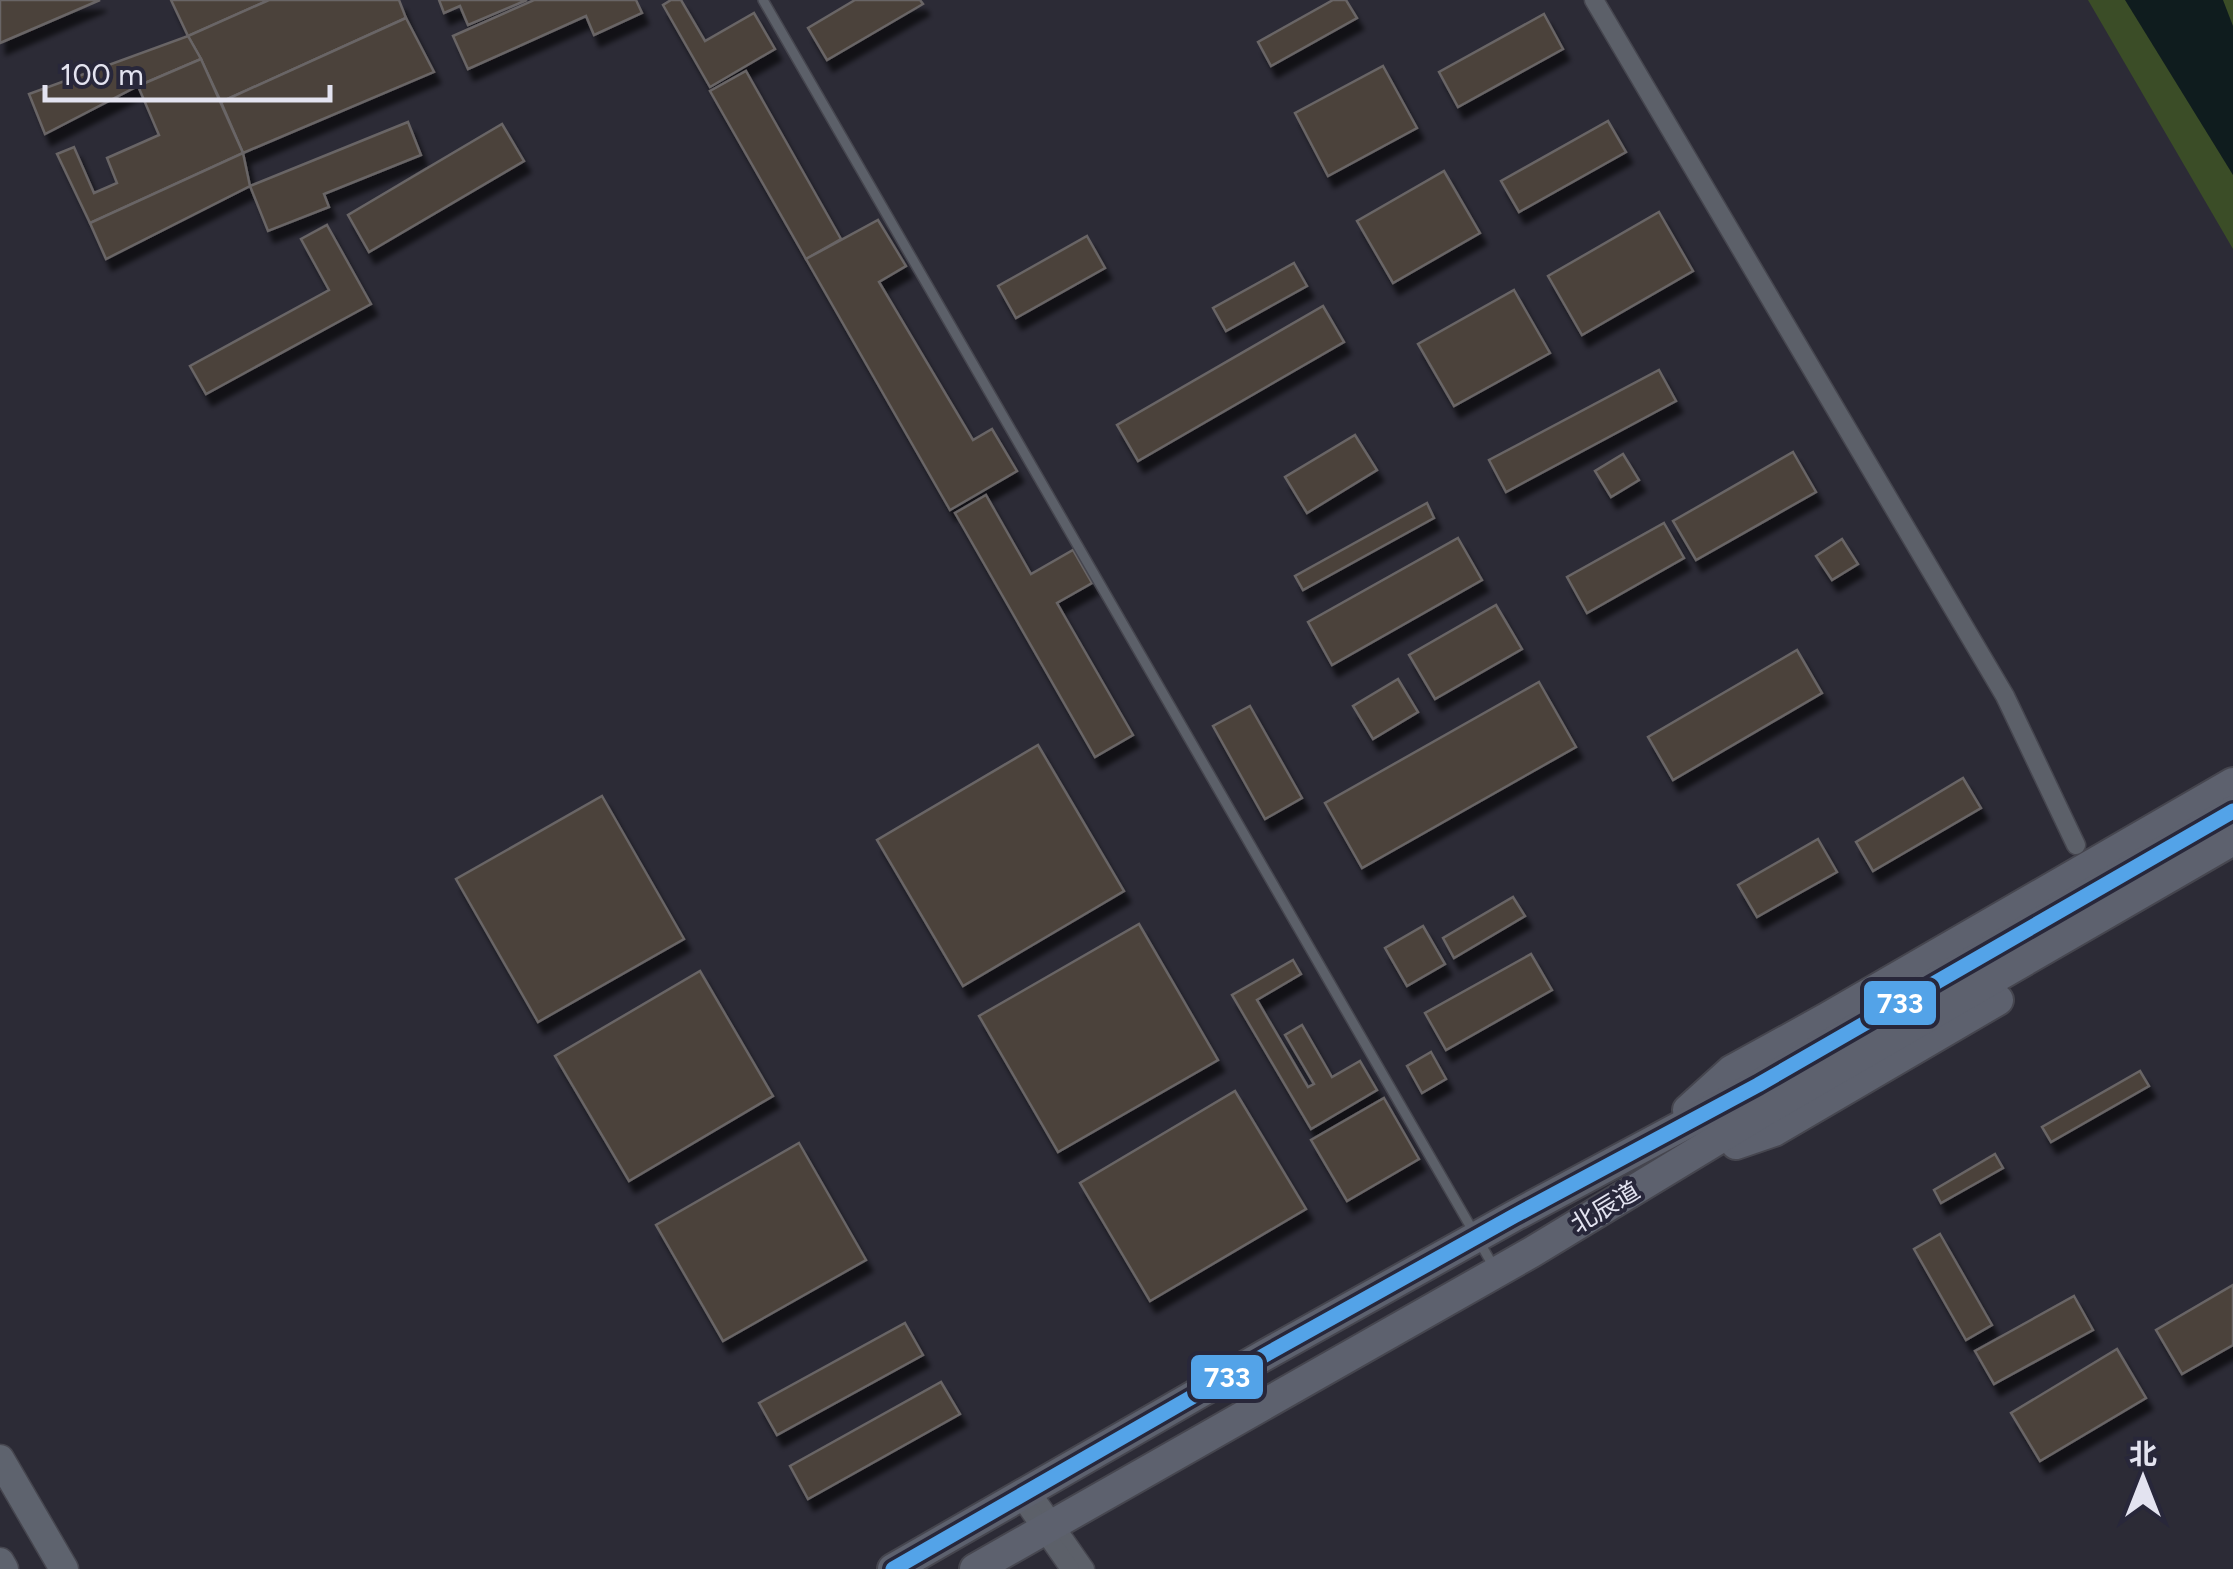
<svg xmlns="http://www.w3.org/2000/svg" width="2233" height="1569" font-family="Figtree,'Noto Sans SC',sans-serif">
  <defs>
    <filter id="shadow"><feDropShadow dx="6" dy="11" stdDeviation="2.5" flood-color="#0009"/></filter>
  </defs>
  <rect width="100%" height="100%" fill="#2c2b36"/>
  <path fill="#3b4d27" d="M 2088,0 L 2233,0 L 2233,249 Z"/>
  <path fill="#0f1c1e" d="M 2125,0 L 2223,0 L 2233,26 L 2233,175 Z"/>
  <g fill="#4c433a" stroke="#696566" stroke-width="2.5" filter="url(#shadow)">
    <path d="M 0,0 L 100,0 L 0,43 Z"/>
    <path d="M 171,0 L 269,0 L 188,36 Z"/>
    <path d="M 269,0 L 399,0 L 406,18 L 221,102 L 201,59 L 188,36 Z"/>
    <path d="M 439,0 L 527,0 L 468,25 L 460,6 L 444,13 Z"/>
    <path d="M 534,0 L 636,0 L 642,13 L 594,35 L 586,16 L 468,69 L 453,36 Z"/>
    <path d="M 671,0 L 681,0 L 705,41 L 754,13 L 775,49 L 710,87 L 663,5 Z"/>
    <path d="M 855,0 L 920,0 L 923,4 L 827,60 L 808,28 Z"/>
    <path d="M 1333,0 L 1346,0 L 1357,18 L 1271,66 L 1258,42 Z"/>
    <path d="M 1544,14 L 1563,49 L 1458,107 L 1439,72 Z"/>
    <path d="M 406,18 L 434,72 L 243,153 L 221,102 Z"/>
    <path d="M 188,36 L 201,59 L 138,86 L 45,134 L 29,94 Z"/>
    <path d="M 201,59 L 243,153 L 90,223 L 57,154 L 74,147 L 94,193 L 117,183 L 107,158 L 159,135 L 138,86 Z"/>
    <path d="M 1383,66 L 1417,128 L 1328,176 L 1295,113 Z"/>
    <path d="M 746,71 L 841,239 L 806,259 L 710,91 Z"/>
    <path d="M 1608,121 L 1626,152 L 1519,212 L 1501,181 Z"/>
    <path d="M 408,122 L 421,155 L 324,194 L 329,207 L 268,231 L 250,186 Z"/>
    <path d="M 502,124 L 524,161 L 369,252 L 348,215 Z"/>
    <path d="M 243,153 L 250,186 L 106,259 L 90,223 Z"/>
    <path d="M 1444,171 L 1480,233 L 1393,283 L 1357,221 Z"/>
    <path d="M 1659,212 L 1693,271 L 1582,335 L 1548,276 Z"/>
    <path d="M 878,220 L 906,266 L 879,282 L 973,440 L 992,429 L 1017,471 L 950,510 L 806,259 Z"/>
    <path d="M 327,225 L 371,304 L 206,394 L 190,366 L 329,290 L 301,239 Z"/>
    <path d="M 1087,236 L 1105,268 L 1016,318 L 998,286 Z"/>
    <path d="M 1294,263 L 1307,286 L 1226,331 L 1213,308 Z"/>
    <path d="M 1514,290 L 1550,353 L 1454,406 L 1418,344 Z"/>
    <path d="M 1323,306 L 1344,342 L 1138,461 L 1117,425 Z"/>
    <path d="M 1659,370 L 1676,401 L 1506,492 L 1489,460 Z"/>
    <path d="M 1355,435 L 1377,470 L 1307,513 L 1285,477 Z"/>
    <path d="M 1793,452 L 1816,492 L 1696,560 L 1673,521 Z"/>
    <path d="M 1623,454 L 1639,480 L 1611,497 L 1595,471 Z"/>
    <path d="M 986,495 L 1031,574 L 1073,550 L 1092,583 L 1057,603 L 1133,735 L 1095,757 L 955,513 Z"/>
    <path d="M 1427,503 L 1434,518 L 1303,590 L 1295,576 Z"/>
    <path d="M 1664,523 L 1684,558 L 1587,613 L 1567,577 Z"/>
    <path d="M 1458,538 L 1482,580 L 1332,665 L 1308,622 Z"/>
    <path d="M 1842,539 L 1858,564 L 1832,580 L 1816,556 Z"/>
    <path d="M 1496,605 L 1522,649 L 1435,699 L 1409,655 Z"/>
    <path d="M 1797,650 L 1822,693 L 1673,780 L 1648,737 Z"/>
    <path d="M 1398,679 L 1418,712 L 1373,739 L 1353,706 Z"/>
    <path d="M 1539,682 L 1576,747 L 1362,868 L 1325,803 Z"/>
    <path d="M 1250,706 L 1302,798 L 1265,819 L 1213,726 Z"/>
    <path d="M 1038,745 L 1124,891 L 963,986 L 877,840 Z"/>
    <path d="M 1963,778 L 1981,808 L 1873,871 L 1856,842 Z"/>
    <path d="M 602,796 L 684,939 L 538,1022 L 456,879 Z"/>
    <path d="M 1818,839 L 1837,872 L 1757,917 L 1738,885 Z"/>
    <path d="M 1513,897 L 1525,916 L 1454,958 L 1443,938 Z"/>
    <path d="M 1139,924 L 1218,1060 L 1058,1152 L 979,1016 Z"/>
    <path d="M 1423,926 L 1445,964 L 1407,986 L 1385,948 Z"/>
    <path d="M 1531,954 L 1552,990 L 1446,1050 L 1425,1013 Z"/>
    <path d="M 1293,960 L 1301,974 L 1257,1000 L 1308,1087 L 1314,1084 L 1285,1035 L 1302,1025 L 1332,1077 L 1360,1061 L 1377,1090 L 1311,1129 L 1232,995 Z"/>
    <path d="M 700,971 L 773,1096 L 629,1181 L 555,1056 Z"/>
    <path d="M 1431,1052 L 1446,1079 L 1422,1093 L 1407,1066 Z"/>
    <path d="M 2140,1071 L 2149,1086 L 2051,1142 L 2042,1127 Z"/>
    <path d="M 1235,1091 L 1306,1209 L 1150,1301 L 1080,1183 Z"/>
    <path d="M 1384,1098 L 1419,1159 L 1347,1201 L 1311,1140 Z"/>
    <path d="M 799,1143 L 866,1260 L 723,1341 L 656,1225 Z"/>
    <path d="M 1995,1154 L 2003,1168 L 1941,1203 L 1934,1190 Z"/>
    <path d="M 1940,1234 L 1992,1325 L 1966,1340 L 1914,1249 Z"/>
    <path d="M 2233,1285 L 2233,1345 L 2182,1374 L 2156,1330 Z"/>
    <path d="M 2074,1296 L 2093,1330 L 1994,1384 L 1975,1351 Z"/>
    <path d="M 905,1323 L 923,1355 L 777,1435 L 759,1403 Z"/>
    <path d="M 2117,1349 L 2146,1398 L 2040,1461 L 2011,1413 Z"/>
    <path d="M 941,1382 L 960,1414 L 808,1499 L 790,1466 Z"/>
  </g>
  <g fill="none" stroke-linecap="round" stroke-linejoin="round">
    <g stroke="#46464f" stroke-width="12">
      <path id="service" d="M 763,0 L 1495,1269"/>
    </g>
    <g stroke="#46464f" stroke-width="21">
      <g id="minor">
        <path d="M 1594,0 L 2005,696 L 2076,845"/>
        <path d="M 1030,1490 L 1085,1569"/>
        <path d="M 1019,1496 L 1070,1569"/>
      </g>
    </g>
    <g stroke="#46464f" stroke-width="31">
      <g id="secondary">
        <path d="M 0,1459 L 64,1569"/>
        <path d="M 0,1562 L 4,1569"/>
      </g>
    </g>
    <g stroke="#46464f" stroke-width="34">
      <g id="primary">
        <path d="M 1688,1110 L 1731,1071 L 1827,1018 L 2233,783"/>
        <path d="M 1736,1144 L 1774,1131 L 1998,1000"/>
        <path d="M 893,1569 L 1265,1355 L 1514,1216 L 1758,1085 L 2233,811"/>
        <path d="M 975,1569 L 1532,1252 L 1766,1110 L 2233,840"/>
      </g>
    </g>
    <use href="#service" stroke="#5c6069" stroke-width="9"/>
    <use href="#minor" stroke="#5c6069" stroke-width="18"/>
    <use href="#secondary" stroke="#5e636e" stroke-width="28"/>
    <use href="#primary" stroke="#5d616e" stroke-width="30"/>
    <g stroke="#28273a" stroke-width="22">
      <path id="bus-1" d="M 893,1569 L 1265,1355 L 1514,1216 L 1758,1085 L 2233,811"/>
    </g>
    <use href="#bus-1" stroke="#53a3e8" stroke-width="15"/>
  </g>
  <g text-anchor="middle" stroke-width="8" stroke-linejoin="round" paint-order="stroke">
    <g font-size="25" fill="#e3e3f0" stroke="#28273a">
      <text transform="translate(1605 1207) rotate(-31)" y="9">北辰道</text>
    </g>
  </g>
  <g stroke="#28273a" stroke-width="4">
    <rect x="1862" y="979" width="76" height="48" rx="10" fill="#53a3e8"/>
    <rect x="1189" y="1353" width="76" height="48" rx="10" fill="#53a3e8"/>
  </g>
  <g font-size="28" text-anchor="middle" font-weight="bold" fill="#fff">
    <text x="1900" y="1013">733</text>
    <text x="1227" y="1387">733</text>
  </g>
  <g transform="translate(2143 1479)" stroke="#28273a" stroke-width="8" paint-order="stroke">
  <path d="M0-8L18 38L0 25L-18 38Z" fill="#e3e3f0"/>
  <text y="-15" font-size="28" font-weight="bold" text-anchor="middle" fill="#e3e3f0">北</text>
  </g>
  <path d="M45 85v15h285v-15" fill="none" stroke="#e3e3f0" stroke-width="5"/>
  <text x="60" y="85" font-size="30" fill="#e3e3f0" stroke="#28273a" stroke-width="8" paint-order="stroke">100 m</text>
</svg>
